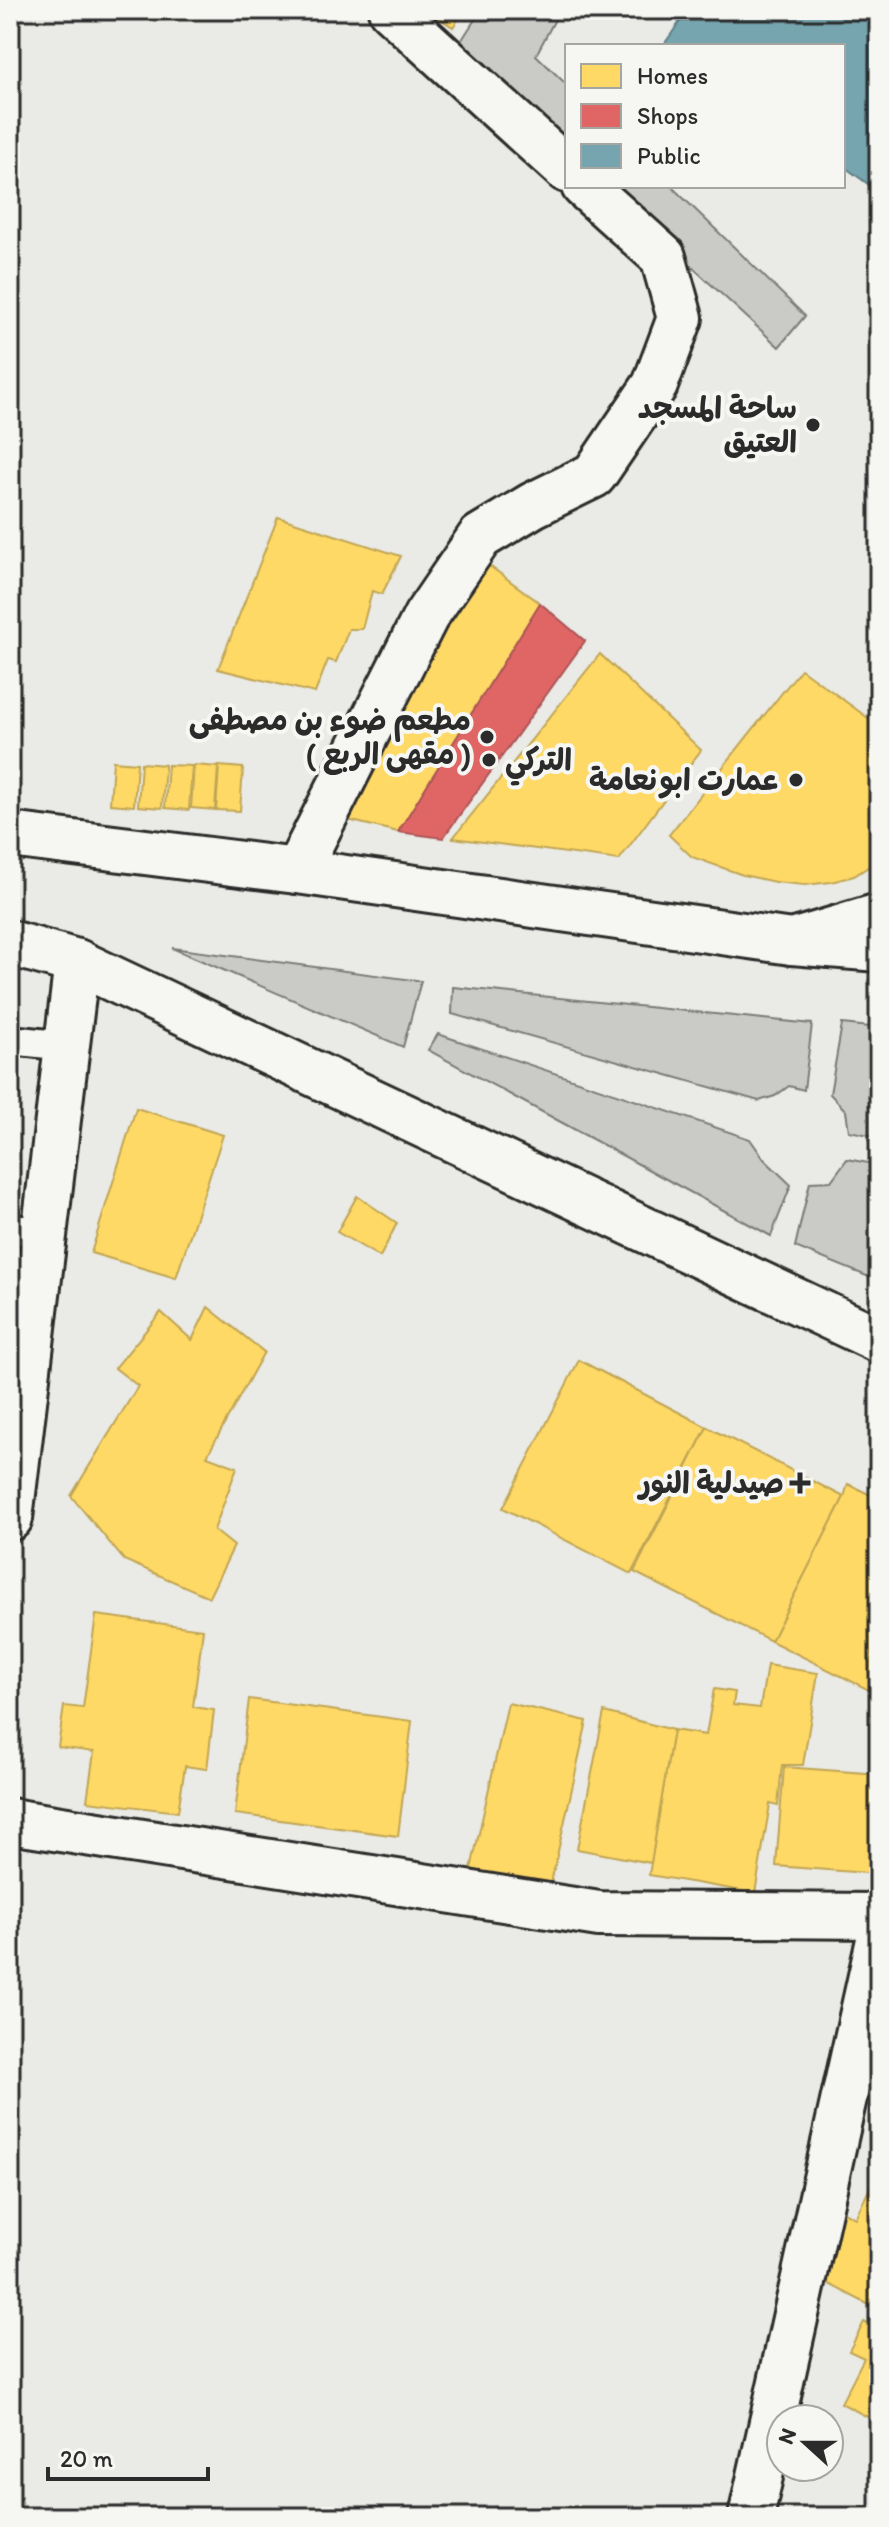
<svg xmlns="http://www.w3.org/2000/svg" width="889" height="2527" font-family="Itim,'Playpen Sans Arabic',sans-serif">
  <rect width="100%" height="100%" fill="#eaeae6"/>
  <filter id="ink" filterUnits="userSpaceOnUse"><feTurbulence type="fractalNoise" baseFrequency=".0125" numOctaves="2"/><feDisplacementMap in="SourceGraphic" scale="16" xChannelSelector="R" yChannelSelector="G"/><feConvolveMatrix kernelMatrix="1 2 1 2 8 2 1 2 1" color-interpolation-filters="sRGB"/></filter>
  <g filter="url(#ink)">
    <g fill="#cacac7" stroke="#7a7a79" stroke-width="2">
      <path d="M 481,10 L 560,10 L 536,55 L 567,85 L 567,151 L 456,49 Z"/>
      <path d="M 604,186 L 671,186 L 805,316 L 779,347 Z"/>
      <path d="M 172,948 L 421,981 L 403,1047 Z"/>
      <path d="M 453,987 L 812,1024 L 804,1090 L 789,1086 L 775,1096 L 759,1101 L 452,1014 Z"/>
      <path d="M 842,1024 L 879,1028 L 879,1137 L 849,1131 L 846,1111 L 830,1094 Z"/>
      <path d="M 438,1034 L 750,1139 L 764,1159 L 791,1185 L 771,1236 L 428,1050 Z"/>
      <path d="M 847,1159 L 879,1165 L 879,1281 L 795,1247 L 810,1182 L 831,1181 Z"/>
    </g>
    <g fill="#ffd966" stroke="#bfa554" stroke-width="2">
      <path d="M 427,10 L 464,10 L 453,27 Z"/>
      <path d="M 278,517 L 401,556 L 382,594 L 372,591 L 362,629 L 349,629 L 336,662 L 328,660 L 315,693 L 218,669 Z"/>
      <path d="M 480,559 L 540,603 L 398,832 L 344,819 Z"/>
      <path d="M 600,654 L 701,750 L 619,860 L 453,838 Z"/>
      <path d="M 801,669 L 879,726 L 879,860 L 854,876 L 831,882 L 805,885 L 775,882 L 743,875 L 692,857 L 669,835 Z"/>
      <path d="M 113,761 L 137,763 L 134,806 L 110,804 Z"/>
      <path d="M 141,763 L 165,765 L 162,808 L 138,806 Z"/>
      <path d="M 168,765 L 192,766 L 189,810 L 165,808 Z"/>
      <path d="M 194,765 L 218,767 L 215,810 L 191,808 Z"/>
      <path d="M 219,766 L 243,768 L 240,811 L 216,810 Z"/>
      <path d="M 136,1108 L 223,1135 L 176,1278 L 91,1253 Z"/>
      <path d="M 357,1196 L 397,1223 L 380,1257 L 337,1232 Z"/>
      <path d="M 208,1307 L 264,1352 L 207,1456 L 237,1467 L 214,1530 L 234,1546 L 209,1597 L 124,1560 L 71,1496 L 138,1386 L 115,1368 L 161,1312 L 192,1340 Z"/>
      <path d="M 579,1360 L 707,1427 L 631,1574 L 503,1508 Z"/>
      <path d="M 707,1427 L 844,1497 L 771,1641 L 634,1572 Z"/>
      <path d="M 848,1484 L 879,1499 L 879,1695 L 771,1641 L 844,1497 Z"/>
      <path d="M 96,1615 L 203,1629 L 193,1707 L 214,1710 L 207,1769 L 185,1766 L 178,1812 L 87,1801 L 94,1752 L 58,1747 L 64,1706 L 83,1708 Z"/>
      <path d="M 767,1665 L 818,1673 L 803,1765 L 782,1765 L 778,1806 L 770,1804 L 755,1893 L 649,1875 L 673,1730 L 706,1735 L 714,1689 L 735,1692 L 733,1705 L 760,1708 Z"/>
      <path d="M 249,1699 L 412,1721 L 398,1836 L 235,1814 Z"/>
      <path d="M 508,1703 L 587,1721 L 550,1887 L 471,1869 Z"/>
      <path d="M 604,1712 L 673,1730 L 651,1863 L 577,1849 Z"/>
      <path d="M 784,1767 L 879,1774 L 879,1874 L 776,1866 Z"/>
      <path d="M 879,2170 L 879,2310 L 806,2272 L 838,2209 L 855,2218 Z"/>
      <path d="M 864,2322 L 877,2328 L 879,2324 L 879,2423 L 841,2403 L 864,2358 L 849,2351 Z"/>
    </g>
    <path fill="#e06666" stroke="#aa5454" stroke-width="2" d="M 540,603 L 585,641 L 443,838 L 398,832 Z"/>
    <path fill="#76a5af" stroke="#608087" stroke-width="2" d="M 688,10 L 879,10 L 879,192 L 846,168 L 843,170 L 843,46 L 663,46 Z"/>
    <g fill="none" stroke-linecap="round" stroke-linejoin="round">
      <g stroke="#2b2b2b" stroke-width="34">
        <g id="lane">
          <path d="M 10,1040 L 67,1046"/>
          <path d="M 10,1228 L 45,1234"/>
        </g>
      </g>
      <g stroke="#2b2b2b" stroke-width="50">
        <g id="street">
          <path d="M 391,10 L 567,170"/>
          <path d="M 297,871 L 426,616 L 480,537 L 533,505 L 594,475 L 655,385 L 680,318 L 663,257 L 584,186"/>
          <path d="M 10,1518 L 77,962"/>
          <path d="M 10,1821 L 599,1914 L 879,1916"/>
          <path d="M 751,2517 L 879,1940"/>
        </g>
      </g>
      <g stroke="#2b2b2b" stroke-width="50">
        <g id="secondary">
          <path d="M 10,835 L 297,871 L 792,942 L 879,949"/>
          <path d="M 10,943 L 77,962 L 879,1340"/>
        </g>
      </g>
      <g stroke="#2b2b2b" stroke-width="50">
        <path id="highway" d="M 792,942 L 879,916"/>
      </g>
      <use href="#lane" stroke="#f6f6f2" stroke-width="28"/>
      <use href="#street" stroke="#f6f6f2" stroke-width="44"/>
      <use href="#secondary" stroke="#f6f6f2" stroke-width="44"/>
      <use href="#highway" stroke="#f6f6f2" stroke-width="44"/>
    </g>
  </g>
  <g fill="#2b2b2b" stroke="#f6f6f2" stroke-width="3">
    <circle cx="813" cy="425" r="8"/>
    <circle cx="487" cy="737" r="8"/>
    <circle cx="489" cy="760" r="8"/>
    <circle cx="796" cy="780" r="8"/>
    <path d="M796 1471h8v8h8v8h-8v8h-8v-8h-8v-8h8z"/>
  </g>
  <g text-anchor="middle" stroke-width="8" stroke-linejoin="round" paint-order="stroke">
    <g font-size="30" font-weight="bold" fill="#2b2b2b" stroke="#f6f6f2" text-anchor="end">
      <text x="797" y="418">ساحة المسجد<tspan x="797" dy="34">العتيق</tspan></text>
      <text x="471" y="730">مطعم ضوء بن مصطفى<tspan x="471" dy="34">( مقهى الربع )</tspan></text>
      <text x="505" y="770" text-anchor="start">التركي</text>
      <text x="780" y="790">عمارت ابونعامة</text>
      <text x="784" y="1493">صيدلية النور</text>
    </g>
  </g>
  <rect width="889" height="2527" fill="none" stroke="#f6f6f2" stroke-width="40"/>
  <rect x="20" y="20" width="849" height="2487" fill="none" stroke="#2b2b2b" stroke-width="3" filter="url(#ink)"/>
  <rect x="565" y="44" width="280" height="144" fill="#f6f6f2" stroke="#a5a5a2" stroke-width="2"/>
  <rect x="581" y="64" width="40" height="24" fill="#ffd966" stroke="#a5a5a2" stroke-width="2"/>
  <text x="637" y="84" font-size="24" fill="#2b2b2b">Homes</text>
  <rect x="581" y="104" width="40" height="24" fill="#e06666" stroke="#a5a5a2" stroke-width="2"/>
  <text x="637" y="124" font-size="24" fill="#2b2b2b">Shops</text>
  <rect x="581" y="144" width="40" height="24" fill="#76a5af" stroke="#a5a5a2" stroke-width="2"/>
  <text x="637" y="164" font-size="24" fill="#2b2b2b">Public</text>
  <g transform="translate(805 2443) rotate(291)"><circle r="38" fill="#f6f6f2" stroke="#a5a5a2" stroke-width="2"/>
  <path d="M0-6L14 30L0 20L-14 30Z" fill="#2b2b2b"/>
  <text y="-12" font-size="22" font-weight="bold" text-anchor="middle" fill="#2b2b2b">N</text>
  </g>
  <path d="M48 2467v12h160v-12" fill="none" stroke="#2b2b2b" stroke-width="4"/>
  <text x="60" y="2467" font-size="24" fill="#2b2b2b" stroke="#f6f6f2" stroke-width="6" paint-order="stroke">20 m</text>
</svg>
